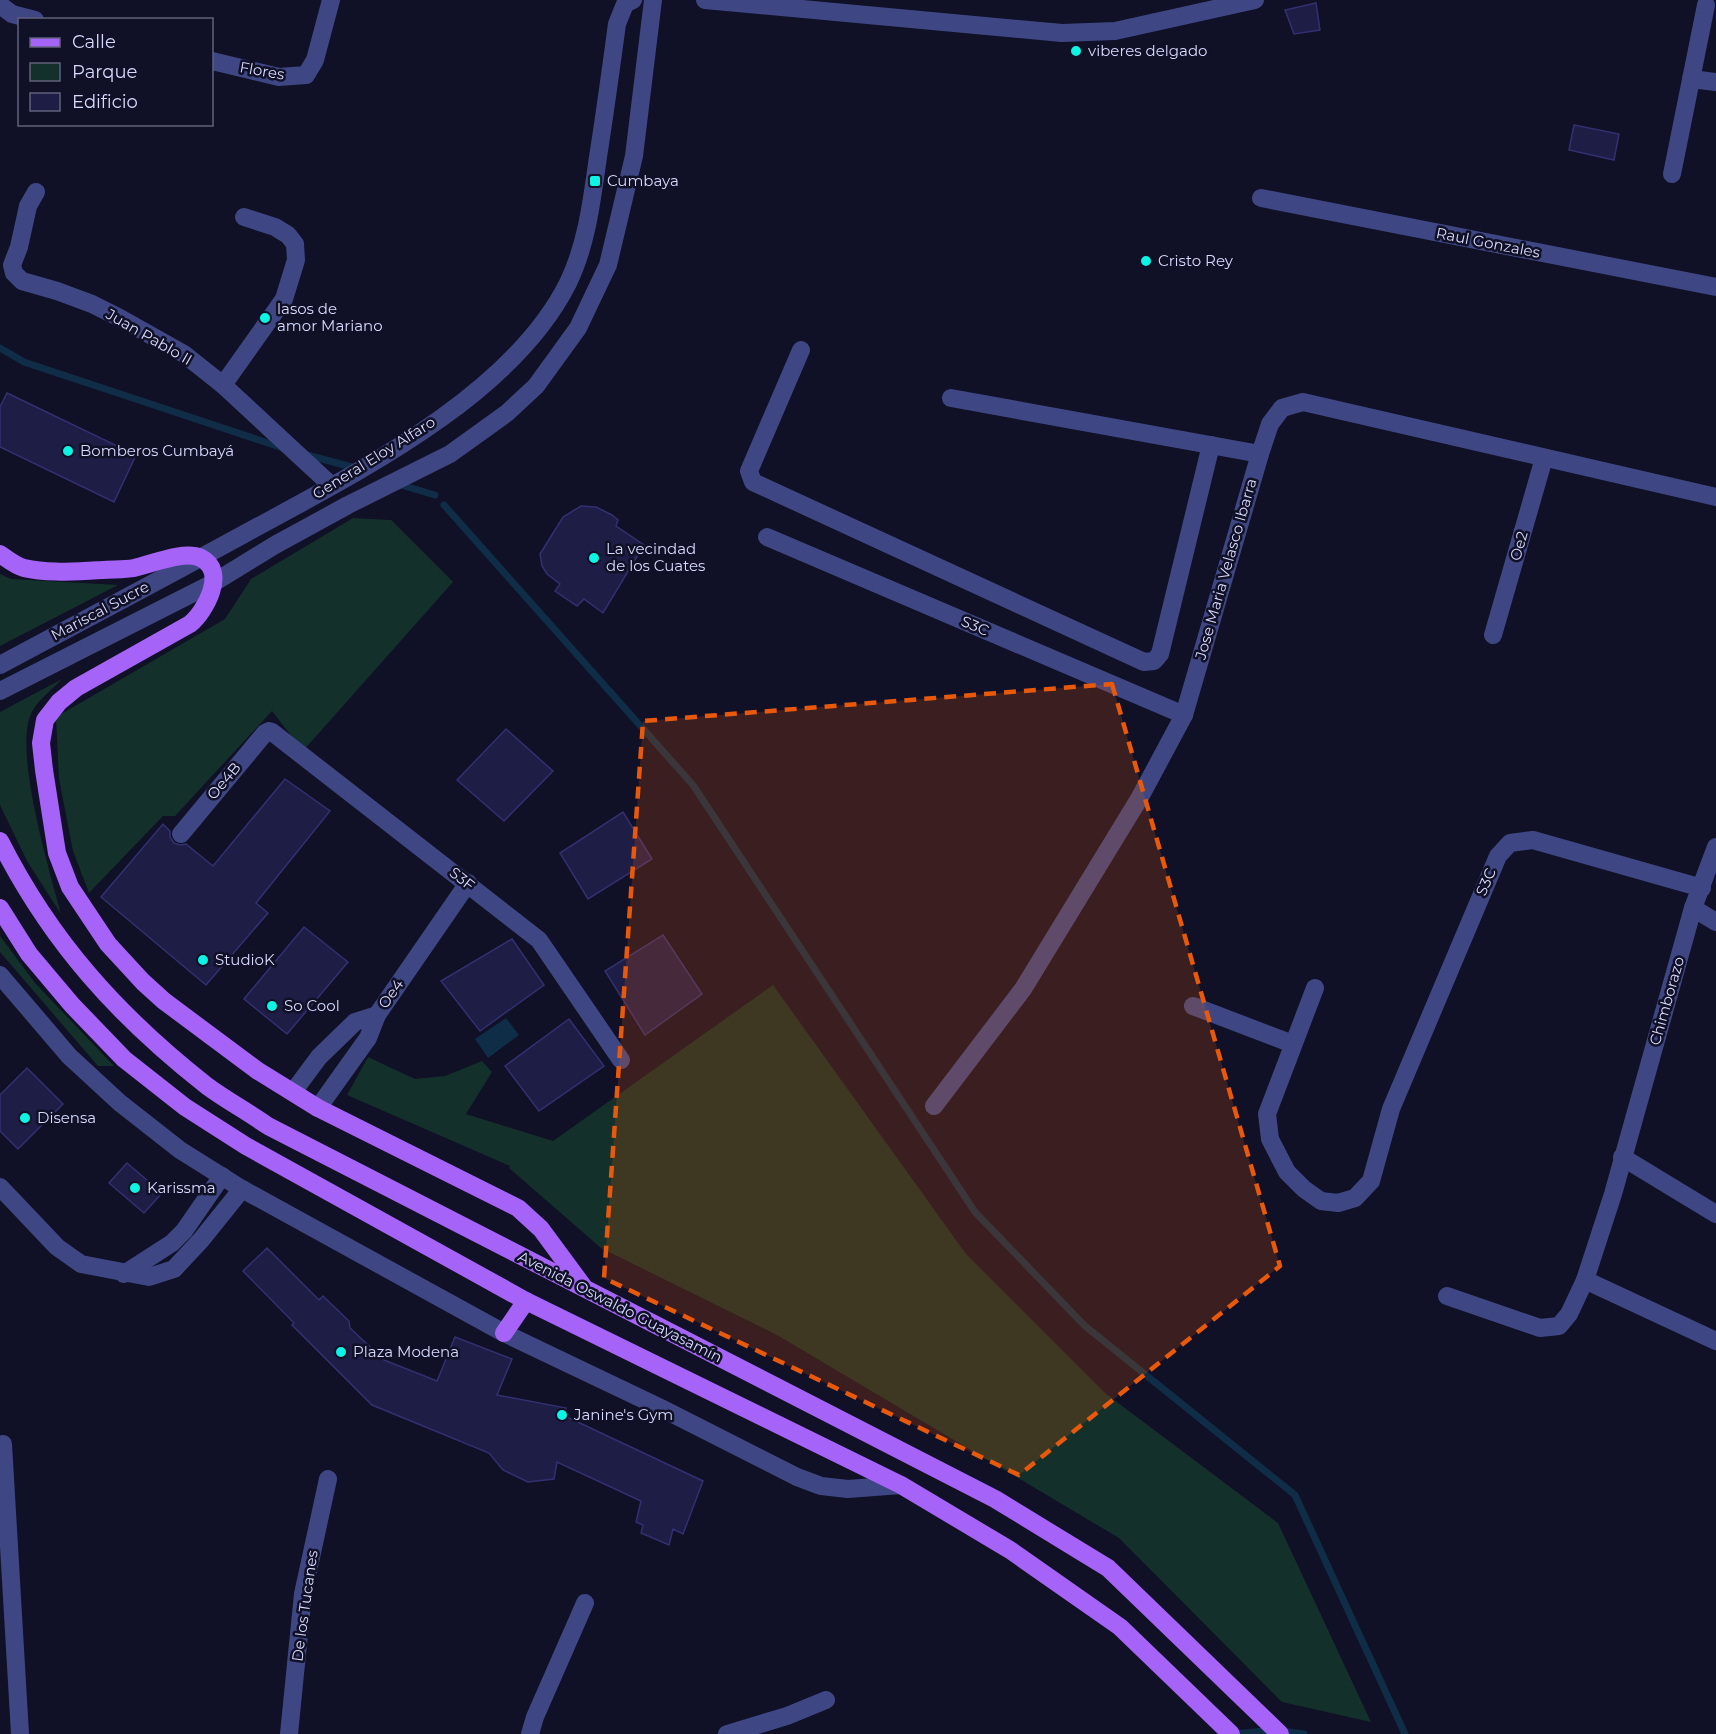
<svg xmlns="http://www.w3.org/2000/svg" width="1716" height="1734" font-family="Montserrat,sans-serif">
  <rect width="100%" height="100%" fill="#101026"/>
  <g fill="#14302a">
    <path d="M 353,518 L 391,520 L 453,582 L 303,751 L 272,711 L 175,816 L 163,816 L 89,893 L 73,851 L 59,779 L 56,717 L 225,619 L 251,579 Z"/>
    <path d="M 0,574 L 11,579 L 118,585 L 0,646 Z"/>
    <path d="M 62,679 C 53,689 39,699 33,710 C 11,745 50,872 61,914 L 27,861 L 0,805 L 0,712 Z"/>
    <path d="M 0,936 L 35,983 L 114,1066 L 98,1066 L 0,952 Z"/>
    <path d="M 773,985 L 966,1254 L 1105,1393 L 1278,1523 L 1371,1722 L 1282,1702 L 1119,1538 L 777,1335 L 601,1248 L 509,1168 L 510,1166 L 347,1095 L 368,1057 L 415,1079 L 445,1076 L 482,1061 L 492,1072 L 466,1114 L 553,1141 Z"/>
  </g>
  <path fill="#0f2d47" d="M 506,1018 L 519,1035 L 488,1058 L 475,1039 Z"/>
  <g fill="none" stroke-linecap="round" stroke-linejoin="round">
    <g stroke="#0f2d47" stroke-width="7">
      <path d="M 0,348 L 24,362 L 283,448"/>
      <path d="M 307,455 L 352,467"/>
      <path d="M 401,485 L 435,495"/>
      <path d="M 444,505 L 693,785 L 975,1212 L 1085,1326 L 1295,1495 L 1405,1734"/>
      <path d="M 1233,1734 L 1274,1730 L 1304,1734"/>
    </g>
  </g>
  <g fill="#1e1d46" stroke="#323071" stroke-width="1.5">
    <path d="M 1316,3 L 1320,30 L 1294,34 L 1285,10 Z"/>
    <path d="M 1574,125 L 1619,134 L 1614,160 L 1569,150 Z"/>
    <path d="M 7,393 L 136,455 L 114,502 L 0,447 L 0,407 Z"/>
    <path d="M 581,506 L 596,507 L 612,515 L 618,520 L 616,526 L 644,545 L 603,613 L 584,599 L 577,606 L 555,591 L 560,584 L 547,574 L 542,566 L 540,554 L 563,517 Z"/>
    <path d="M 506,729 L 553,771 L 504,821 L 457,780 Z"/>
    <path d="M 285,779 L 330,811 L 256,903 L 268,913 L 206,985 L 101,897 L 163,824 L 170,831 L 170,837 L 174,843 L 180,845 L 186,844 L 213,866 Z"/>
    <path d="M 623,812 L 652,859 L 588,899 L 560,853 Z"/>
    <path d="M 304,927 L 348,962 L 287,1034 L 244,999 Z"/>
    <path d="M 663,935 L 702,994 L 645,1035 L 605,971 Z"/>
    <path d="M 512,939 L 544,985 L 480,1031 L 441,981 Z"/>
    <path d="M 569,1019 L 604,1066 L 539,1111 L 505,1066 Z"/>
    <path d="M 27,1068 L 63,1104 L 18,1149 L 0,1131 L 0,1095 Z"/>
    <path d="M 127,1163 L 162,1193 L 144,1213 L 109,1183 Z"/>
    <path d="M 267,1248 L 319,1300 L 323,1296 L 349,1321 L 350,1328 L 384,1360 L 437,1381 L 455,1337 L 512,1359 L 497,1395 L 566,1408 L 565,1416 L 703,1481 L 683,1534 L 673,1529 L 669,1545 L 641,1533 L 643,1525 L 636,1522 L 641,1501 L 557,1462 L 554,1479 L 528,1482 L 503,1470 L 489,1453 L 372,1405 L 292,1325 L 294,1323 L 243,1271 Z"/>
  </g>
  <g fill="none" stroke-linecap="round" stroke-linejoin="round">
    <g stroke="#3e4783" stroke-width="18">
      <path d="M 705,0 L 1062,33 L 1115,31 L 1255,0"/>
      <path d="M 0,5 L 12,14 L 35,20"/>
      <path d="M 212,61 L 279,77 L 306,75 L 315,60 L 331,0"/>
      <path d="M 1691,79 L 1716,82"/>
      <path d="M 1672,174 L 1706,5"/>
      <path d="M 36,192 L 28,206 L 19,247 L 12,265 L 14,273 L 22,281 L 57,291 L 92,304 L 120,318 L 184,354 L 223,385 L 332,486"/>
      <path d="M 1261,198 L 1716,287"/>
      <path d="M 801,350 L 749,471 L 753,482 L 1144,662 L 1154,661 L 1160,654 L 1211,445"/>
      <path d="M 223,385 L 284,299 L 296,260 L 295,244 L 288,235 L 275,227 L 244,217"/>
      <path d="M 951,398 L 1260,454"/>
      <path d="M 767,537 L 1184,715"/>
      <path d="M 1493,635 L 1544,458"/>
      <path d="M 0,665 C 82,621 164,578 246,533 C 354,474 511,397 568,283 C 587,244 592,199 598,157 C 605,113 611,68 617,24 L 625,4 L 633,0"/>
      <path d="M 0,691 L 213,583 L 275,545 L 348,505 L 450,454 L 507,413 L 536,386 L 578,328 L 608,265 L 634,156 L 653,0"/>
      <path d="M 181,834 L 265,733 L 269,731 L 272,732 L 539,940 L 621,1060"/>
      <path d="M 1716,847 L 1693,908 L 1613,1194 L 1585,1280 L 1716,1341"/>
      <path d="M 1693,908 L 1716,922"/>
      <path d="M 0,975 L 69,1056 L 120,1103 L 180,1150 L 242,1189 L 504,1333 L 661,1408 L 797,1477 L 821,1486 L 848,1489 L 901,1485"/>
      <path d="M 1315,988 L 1267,1114 L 1270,1139 L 1287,1172 L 1304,1189 L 1321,1201 L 1338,1203 L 1355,1198 L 1371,1181 L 1391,1109 L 1498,856 L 1510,843 L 1533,840 L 1702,888"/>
      <path d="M 1193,1006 L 1293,1044"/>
      <path d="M 293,1092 L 319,1057 L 355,1022 L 377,1015"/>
      <path d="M 934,1106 L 1023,989 L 1139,799 L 1184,715 L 1260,454 L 1270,424 L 1282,408 L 1303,402 L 1716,497"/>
      <path d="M 318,1108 L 368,1038 L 377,1015 L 468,883"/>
      <path d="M 1622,1157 L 1716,1214"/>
      <path d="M 0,1187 L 57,1247 L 81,1264 L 149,1277 L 174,1269 L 201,1240 L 242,1189"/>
      <path d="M 124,1274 L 172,1243 L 184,1231 L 222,1176"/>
      <path d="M 1447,1296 L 1540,1328 L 1559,1326 L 1569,1314 L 1585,1280"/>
      <path d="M 3,1444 L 20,1734"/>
      <path d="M 289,1734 L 303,1594 L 328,1479"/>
      <path d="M 530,1734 L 535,1717 L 585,1603"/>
      <path d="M 727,1734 L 787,1716 L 826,1700"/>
    </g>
    <g stroke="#a663f8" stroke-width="18">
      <path d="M 0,554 C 7,559 16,566 24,568 C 49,574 77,571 102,570 C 112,569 124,570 134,568 C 152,564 184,550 201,558 C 228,571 205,612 190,624 L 76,688 L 59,702 L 45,720 L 41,743 L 44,770 L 57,853 L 70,887 L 108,944 L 143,982 L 164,1001 L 258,1071 L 318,1108 L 518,1208 L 541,1229 L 583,1286"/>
      <path d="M 0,841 C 51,942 118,1016 207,1086 C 226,1100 248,1112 268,1126 L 995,1499 L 1108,1568 L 1280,1734"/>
      <path d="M 0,908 L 29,954 L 72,1005 L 124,1059 L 185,1107 L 246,1146 L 526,1301 L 901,1485 L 1010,1550 L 1120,1627 L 1231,1734"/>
      <path d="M 504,1333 L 526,1301"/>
    </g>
  </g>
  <path fill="#e8590c" fill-opacity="0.2" stroke="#e8590c" stroke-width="4.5" stroke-dasharray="12 8" stroke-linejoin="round" d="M 1112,684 L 1280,1266 L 1019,1475 L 604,1278 L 643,721 Z"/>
  <g fill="#0cf4e3" stroke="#101026" stroke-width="2">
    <circle cx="1076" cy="51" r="6"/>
    <rect x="589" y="175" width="12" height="12" rx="3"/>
    <circle cx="1146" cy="261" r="6"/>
    <circle cx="265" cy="318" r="6"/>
    <circle cx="68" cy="451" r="6"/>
    <circle cx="594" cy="558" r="6"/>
    <circle cx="203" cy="960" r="6"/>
    <circle cx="272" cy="1006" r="6"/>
    <circle cx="25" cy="1118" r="6"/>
    <circle cx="135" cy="1188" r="6"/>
    <circle cx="341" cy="1352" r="6"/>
    <circle cx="562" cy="1415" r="6"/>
  </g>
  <g text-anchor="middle" stroke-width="5" stroke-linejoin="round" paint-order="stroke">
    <g font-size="15" fill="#d7d9fd" stroke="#101026" text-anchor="start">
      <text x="1088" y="56">viberes delgado</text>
      <text x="607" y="186">Cumbaya</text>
      <text x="1158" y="266">Cristo Rey</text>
      <text x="277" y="314">lasos de<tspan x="277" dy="17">amor Mariano</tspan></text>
      <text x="80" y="456">Bomberos Cumbayá</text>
      <text x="606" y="554">La vecindad<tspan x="606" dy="17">de los Cuates</tspan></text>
      <text x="215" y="965">StudioK</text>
      <text x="284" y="1011">So Cool</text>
      <text x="37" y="1123">Disensa</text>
      <text x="147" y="1193">Karissma</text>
      <text x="353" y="1357">Plaza Modena</text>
      <text x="574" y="1420">Janine's Gym</text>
    </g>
    <g font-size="15" fill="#d7d9fd" stroke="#101026">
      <text transform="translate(262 71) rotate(10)" y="5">Flores</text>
      <text transform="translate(1488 243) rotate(11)" y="5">Raul Gonzales</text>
      <text transform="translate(149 337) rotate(30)" y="5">Juan Pablo II</text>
      <text transform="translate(374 458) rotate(-32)" y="5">General Eloy Alfaro</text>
      <text transform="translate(1519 546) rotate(-74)" y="5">Oe2</text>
      <text transform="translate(1226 569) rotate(-74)" y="5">Jose Maria Velasco Ibarra</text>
      <text transform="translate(100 611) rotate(-28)" y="5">Mariscal Sucre</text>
      <text transform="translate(975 626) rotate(23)" y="5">S3C</text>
      <text transform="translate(224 781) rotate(-50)" y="5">Oe4B</text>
      <text transform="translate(462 879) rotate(38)" y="5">S3F</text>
      <text transform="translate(1486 882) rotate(-67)" y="5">S3C</text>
      <text transform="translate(391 994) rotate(-55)" y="5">Oe4</text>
      <text transform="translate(1667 1001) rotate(-74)" y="5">Chimborazo</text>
      <text transform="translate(620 1307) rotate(27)" y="5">Avenida Oswaldo Guayasamín</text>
      <text transform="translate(305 1606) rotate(-82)" y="5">De los Tucanes</text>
    </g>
  </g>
  <rect x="18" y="18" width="195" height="108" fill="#101026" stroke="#60607c" stroke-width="1.5"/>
  <rect x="30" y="38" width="30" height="9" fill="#a663f8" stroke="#60607c" stroke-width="1.5"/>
  <text x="72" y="48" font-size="18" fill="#d7d9fd">Calle</text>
  <rect x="30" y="63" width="30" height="18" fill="#14302a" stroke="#60607c" stroke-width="1.5"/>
  <text x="72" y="78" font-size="18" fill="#d7d9fd">Parque</text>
  <rect x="30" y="93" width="30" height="18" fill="#1e1d46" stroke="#60607c" stroke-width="1.5"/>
  <text x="72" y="108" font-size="18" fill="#d7d9fd">Edificio</text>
</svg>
